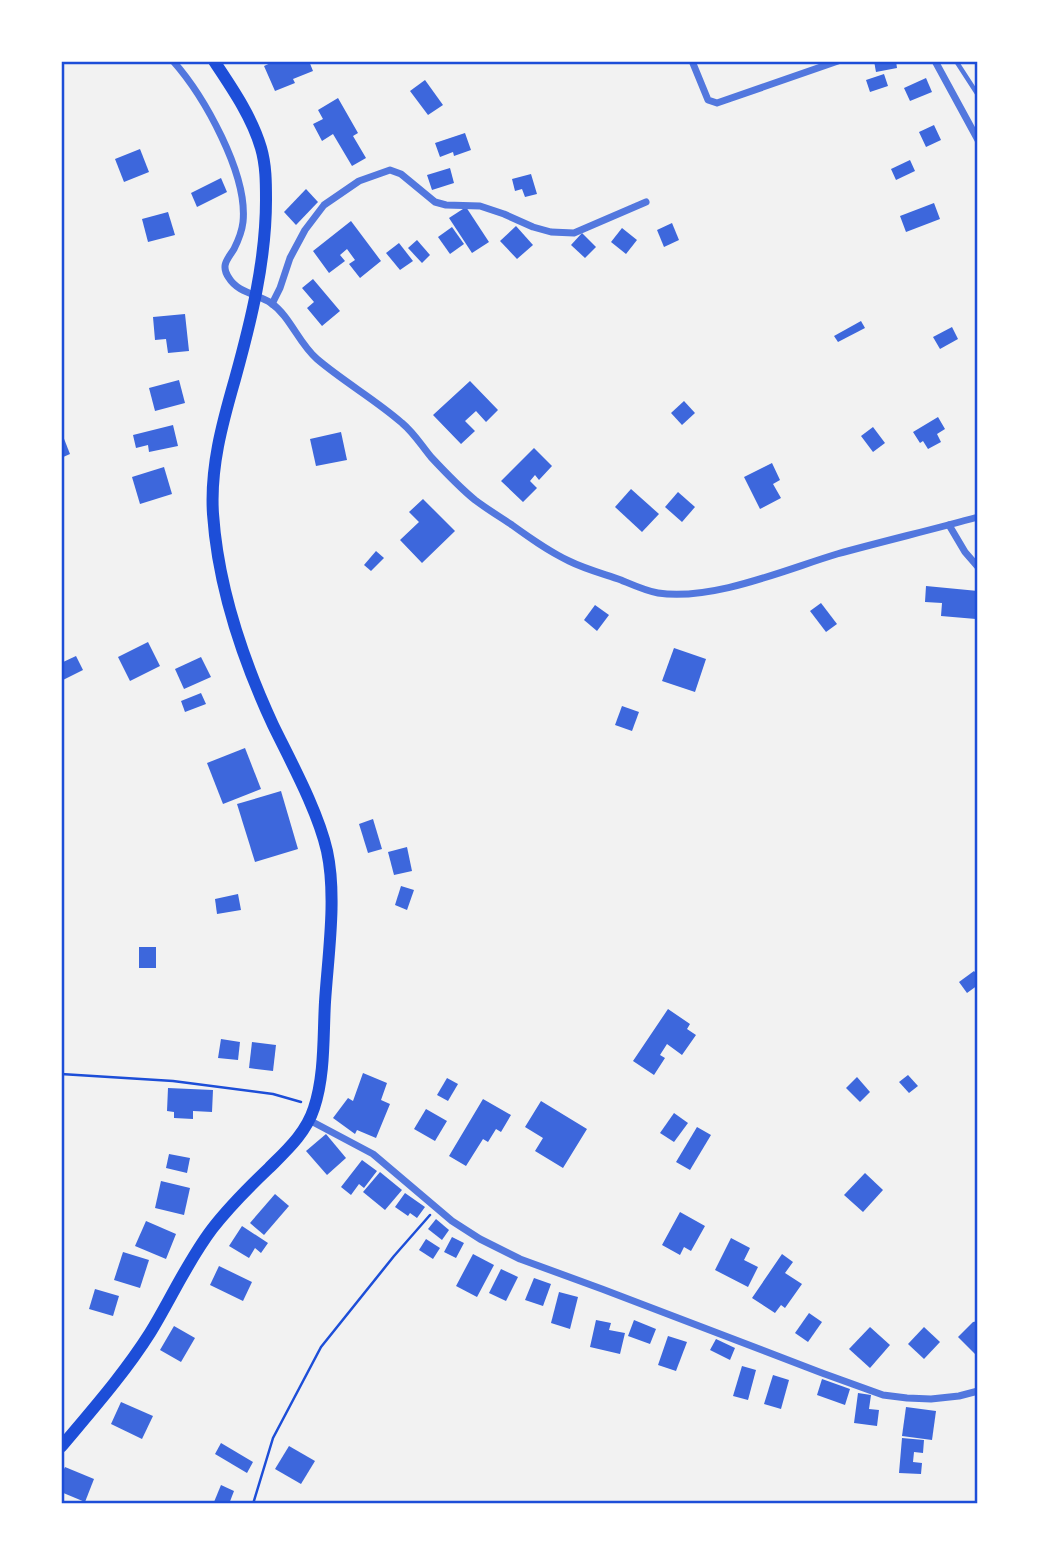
<svg xmlns="http://www.w3.org/2000/svg" width="1039" height="1565" font-family="'Golos Text',sans-serif">
  <rect width="100%" height="100%" fill="#f2f2f2"/>
  <g fill="#3d67dc">
    <path d="M 275,61 L 309,61 L 313,71 L 293,79 L 295,83 L 275,91 L 264,66 Z"/>
    <path d="M 874,61 L 896,61 L 897,68 L 876,72 Z"/>
    <path d="M 884,74 L 888,86 L 870,92 L 866,80 Z"/>
    <path d="M 926,78 L 932,92 L 910,101 L 904,88 Z"/>
    <path d="M 425,80 L 443,105 L 428,115 L 410,91 Z"/>
    <path d="M 338,98 L 358,133 L 353,136 L 366,158 L 352,166 L 333,134 L 322,141 L 313,124 L 323,119 L 318,110 Z"/>
    <path d="M 934,125 L 941,140 L 926,147 L 919,132 Z"/>
    <path d="M 465,133 L 471,150 L 454,156 L 453,152 L 440,157 L 435,143 Z"/>
    <path d="M 140,149 L 149,172 L 124,182 L 115,159 Z"/>
    <path d="M 910,160 L 915,171 L 896,180 L 891,169 Z"/>
    <path d="M 450,168 L 454,183 L 432,190 L 427,175 Z"/>
    <path d="M 531,174 L 537,194 L 525,197 L 522,189 L 515,191 L 512,179 Z"/>
    <path d="M 221,178 L 227,192 L 197,207 L 191,193 Z"/>
    <path d="M 306,189 L 318,202 L 296,225 L 284,212 Z"/>
    <path d="M 934,203 L 940,219 L 906,232 L 900,216 Z"/>
    <path d="M 466,207 L 489,242 L 472,253 L 449,218 Z"/>
    <path d="M 168,212 L 175,235 L 148,242 L 142,219 Z"/>
    <path d="M 351,221 L 381,261 L 360,278 L 349,264 L 355,260 L 347,249 L 340,255 L 345,261 L 329,273 L 313,251 Z"/>
    <path d="M 672,223 L 679,240 L 664,247 L 657,230 Z"/>
    <path d="M 516,226 L 533,245 L 517,259 L 500,241 Z"/>
    <path d="M 452,227 L 464,244 L 450,254 L 438,237 Z"/>
    <path d="M 622,228 L 637,240 L 626,254 L 611,242 Z"/>
    <path d="M 582,233 L 596,247 L 585,258 L 571,245 Z"/>
    <path d="M 417,240 L 430,255 L 422,263 L 408,248 Z"/>
    <path d="M 399,243 L 413,261 L 400,270 L 386,253 Z"/>
    <path d="M 313,279 L 340,311 L 322,326 L 307,308 L 314,302 L 302,288 Z"/>
    <path d="M 185,314 L 189,351 L 168,353 L 166,339 L 155,340 L 153,317 Z"/>
    <path d="M 861,321 L 865,328 L 838,342 L 834,336 Z"/>
    <path d="M 952,327 L 958,339 L 940,349 L 933,337 Z"/>
    <path d="M 179,380 L 185,403 L 155,411 L 149,388 Z"/>
    <path d="M 470,381 L 498,410 L 486,422 L 476,411 L 465,421 L 475,431 L 461,444 L 433,415 Z"/>
    <path d="M 684,401 L 695,413 L 682,425 L 671,413 Z"/>
    <path d="M 938,417 L 945,429 L 937,434 L 941,442 L 928,449 L 923,441 L 920,443 L 913,432 Z"/>
    <path d="M 173,425 L 178,446 L 149,452 L 148,445 L 136,448 L 133,435 Z"/>
    <path d="M 873,427 L 885,443 L 873,452 L 861,436 Z"/>
    <path d="M 61,431 L 70,454 L 61,458 Z"/>
    <path d="M 341,432 L 347,460 L 316,466 L 310,439 Z"/>
    <path d="M 534,448 L 552,466 L 539,480 L 535,475 L 530,481 L 537,488 L 523,502 L 501,481 Z"/>
    <path d="M 772,463 L 780,480 L 773,484 L 781,498 L 760,509 L 744,477 Z"/>
    <path d="M 164,467 L 172,494 L 140,504 L 132,477 Z"/>
    <path d="M 631,489 L 659,514 L 642,532 L 615,507 Z"/>
    <path d="M 678,492 L 695,507 L 682,522 L 665,507 Z"/>
    <path d="M 423,499 L 455,531 L 422,563 L 400,540 L 419,522 L 409,512 Z"/>
    <path d="M 376,551 L 384,558 L 371,571 L 364,565 Z"/>
    <path d="M 926,586 L 978,591 L 976,619 L 941,616 L 942,603 L 925,602 Z"/>
    <path d="M 821,603 L 837,624 L 826,632 L 810,611 Z"/>
    <path d="M 595,605 L 609,615 L 597,631 L 584,620 Z"/>
    <path d="M 148,642 L 160,666 L 130,681 L 118,657 Z"/>
    <path d="M 674,648 L 706,659 L 695,692 L 662,681 Z"/>
    <path d="M 76,656 L 83,670 L 61,681 L 61,663 Z"/>
    <path d="M 201,657 L 211,677 L 184,689 L 175,669 Z"/>
    <path d="M 201,693 L 206,704 L 185,712 L 181,701 Z"/>
    <path d="M 622,706 L 639,712 L 632,731 L 615,725 Z"/>
    <path d="M 245,748 L 261,789 L 223,804 L 207,763 Z"/>
    <path d="M 281,791 L 298,849 L 255,862 L 237,804 Z"/>
    <path d="M 373,819 L 382,849 L 368,853 L 359,824 Z"/>
    <path d="M 407,847 L 412,871 L 394,875 L 388,852 Z"/>
    <path d="M 401,886 L 414,890 L 407,910 L 395,905 Z"/>
    <path d="M 238,894 L 241,910 L 217,914 L 215,899 Z"/>
    <rect x="139" y="947" width="17" height="21"/>
    <path d="M 974,971 L 978,976 L 978,985 L 967,993 L 959,982 Z"/>
    <path d="M 668,1009 L 690,1024 L 687,1029 L 696,1035 L 682,1055 L 667,1044 L 660,1055 L 665,1058 L 654,1075 L 633,1061 Z"/>
    <path d="M 221,1039 L 240,1042 L 238,1060 L 218,1058 Z"/>
    <path d="M 252,1042 L 276,1045 L 273,1071 L 249,1068 Z"/>
    <path d="M 363,1073 L 387,1083 L 381,1100 L 390,1104 L 376,1138 L 357,1130 L 355,1134 L 333,1118 L 348,1098 L 353,1101 Z"/>
    <path d="M 908,1075 L 918,1086 L 909,1093 L 899,1082 Z"/>
    <path d="M 857,1077 L 870,1092 L 860,1102 L 846,1088 Z"/>
    <path d="M 447,1078 L 458,1084 L 448,1101 L 437,1095 Z"/>
    <path d="M 168,1088 L 213,1090 L 212,1112 L 193,1111 L 193,1119 L 174,1118 L 174,1112 L 167,1111 Z"/>
    <path d="M 483,1099 L 511,1115 L 501,1132 L 496,1129 L 488,1142 L 483,1139 L 466,1166 L 449,1156 Z"/>
    <path d="M 541,1101 L 587,1129 L 563,1168 L 535,1151 L 543,1138 L 525,1127 Z"/>
    <path d="M 426,1109 L 447,1121 L 435,1141 L 414,1129 Z"/>
    <path d="M 674,1113 L 688,1123 L 674,1142 L 660,1133 Z"/>
    <path d="M 697,1127 L 711,1135 L 690,1170 L 676,1162 Z"/>
    <path d="M 326,1134 L 346,1158 L 327,1175 L 306,1151 Z"/>
    <path d="M 169,1154 L 190,1158 L 187,1173 L 166,1168 Z"/>
    <path d="M 362,1160 L 377,1171 L 364,1188 L 359,1184 L 351,1195 L 341,1187 Z"/>
    <path d="M 380,1172 L 402,1190 L 385,1210 L 363,1192 Z"/>
    <path d="M 865,1173 L 883,1190 L 863,1212 L 844,1195 Z"/>
    <path d="M 161,1181 L 190,1188 L 184,1215 L 155,1208 Z"/>
    <path d="M 405,1193 L 425,1207 L 417,1218 L 410,1213 L 408,1216 L 395,1207 Z"/>
    <path d="M 275,1194 L 289,1206 L 264,1235 L 250,1223 Z"/>
    <path d="M 680,1212 L 705,1226 L 691,1251 L 684,1247 L 680,1255 L 662,1245 Z"/>
    <path d="M 436,1219 L 449,1230 L 442,1240 L 428,1229 Z"/>
    <path d="M 146,1221 L 176,1234 L 166,1259 L 135,1246 Z"/>
    <path d="M 242,1226 L 268,1243 L 261,1253 L 255,1248 L 249,1258 L 229,1246 Z"/>
    <path d="M 452,1237 L 464,1243 L 456,1258 L 444,1252 Z"/>
    <path d="M 731,1238 L 750,1248 L 744,1260 L 758,1267 L 748,1287 L 715,1270 Z"/>
    <path d="M 426,1239 L 440,1248 L 433,1259 L 419,1250 Z"/>
    <path d="M 123,1252 L 149,1260 L 140,1288 L 114,1280 Z"/>
    <path d="M 473,1254 L 494,1265 L 477,1297 L 456,1286 Z"/>
    <path d="M 782,1254 L 793,1262 L 785,1273 L 802,1284 L 785,1308 L 781,1305 L 775,1313 L 752,1298 Z"/>
    <path d="M 219,1266 L 252,1282 L 243,1301 L 210,1285 Z"/>
    <path d="M 501,1269 L 518,1277 L 506,1301 L 489,1293 Z"/>
    <path d="M 534,1278 L 551,1284 L 543,1306 L 525,1300 Z"/>
    <path d="M 95,1289 L 119,1296 L 113,1316 L 89,1309 Z"/>
    <path d="M 559,1292 L 578,1297 L 570,1329 L 551,1323 Z"/>
    <path d="M 809,1313 L 822,1322 L 808,1342 L 795,1333 Z"/>
    <path d="M 596,1320 L 611,1323 L 609,1330 L 625,1333 L 620,1354 L 590,1347 Z"/>
    <path d="M 634,1320 L 656,1329 L 650,1344 L 628,1336 Z"/>
    <path d="M 978,1321 L 978,1357 L 958,1337 L 973,1322 Z"/>
    <path d="M 174,1326 L 195,1338 L 181,1362 L 160,1350 Z"/>
    <path d="M 870,1327 L 890,1345 L 870,1368 L 849,1349 Z"/>
    <path d="M 924,1327 L 940,1342 L 924,1359 L 908,1344 Z"/>
    <path d="M 668,1336 L 687,1342 L 676,1371 L 658,1365 Z"/>
    <path d="M 716,1339 L 735,1348 L 730,1360 L 710,1350 Z"/>
    <path d="M 742,1366 L 756,1370 L 748,1400 L 733,1396 Z"/>
    <path d="M 773,1375 L 789,1380 L 781,1409 L 764,1404 Z"/>
    <path d="M 822,1379 L 850,1389 L 845,1405 L 817,1395 Z"/>
    <path d="M 858,1393 L 871,1395 L 869,1409 L 879,1410 L 877,1426 L 854,1423 Z"/>
    <path d="M 121,1402 L 153,1416 L 142,1439 L 111,1424 Z"/>
    <path d="M 906,1407 L 936,1411 L 932,1440 L 902,1436 Z"/>
    <path d="M 902,1438 L 924,1440 L 923,1453 L 914,1452 L 913,1462 L 922,1463 L 921,1474 L 899,1473 Z"/>
    <path d="M 221,1443 L 253,1462 L 247,1473 L 215,1454 Z"/>
    <path d="M 289,1446 L 315,1461 L 301,1484 L 275,1469 Z"/>
    <path d="M 65,1467 L 94,1479 L 85,1502 L 61,1492 L 61,1475 Z"/>
    <path d="M 221,1485 L 234,1491 L 229,1504 L 214,1502 Z"/>
  </g>
  <g fill="none" stroke-linecap="round" stroke-linejoin="round">
    <g stroke="#1d4ed8" stroke-width="2.5">
      <path d="M 61,1074 L 173,1081 L 273,1094 L 301,1102"/>
      <path d="M 253,1504 L 273,1438 L 321,1347 L 394,1256 L 430,1215"/>
    </g>
    <path stroke="#5277de" stroke-width="4.5" d="M 956,61 L 978,95"/>
    <g stroke="#5277de" stroke-width="7">
      <path d="M 173,61 C 204,96 248,174 243,222 C 242,231 238,241 234,249 C 228,259 220,265 229,278 C 238,293 258,294 271,303 C 290,316 299,344 317,359 C 344,382 376,400 402,423 C 414,433 421,445 431,457 C 445,472 459,487 475,500 C 487,509 500,517 512,525 C 530,538 548,551 569,561 C 585,569 604,574 621,580 C 633,585 646,591 658,593 C 713,601 784,570 837,554 C 884,541 931,530 978,517"/>
      <path d="M 692,61 L 708,100 L 717,103 L 838,61"/>
      <path d="M 935,61 L 978,140"/>
      <path d="M 272,304 L 280,288 L 290,258 L 305,230 L 324,205 L 359,181 L 390,170 L 401,174 L 435,202 L 446,205 L 480,206 L 504,214 L 533,227 L 551,232 L 574,233 L 646,202"/>
      <path d="M 949,525 L 965,552 L 978,567"/>
      <path d="M 309,1120 L 373,1154 L 452,1221 L 480,1239 L 520,1259 L 602,1289 L 822,1373 L 883,1395 L 907,1398 L 931,1399 L 959,1396 L 978,1391"/>
    </g>
    <path stroke="#1d4ed8" stroke-width="12" d="M 61,1447 C 92,1410 124,1374 150,1333 C 171,1299 187,1262 212,1229 C 229,1207 249,1187 269,1168 C 287,1150 306,1133 314,1108 C 325,1075 323,1037 325,1002 C 328,955 337,897 327,851 C 318,811 291,762 273,725 C 242,658 218,587 213,514 C 210,468 222,424 235,379 C 251,321 266,261 266,200 C 266,183 266,165 261,148 C 252,117 232,88 214,61"/>
  </g>
  <rect width="1039" height="1565" fill="none" stroke="#ffffff" stroke-width="126"/>
  <rect x="63" y="63" width="913" height="1439" fill="none" stroke="#1d4ed8" stroke-width="2.5"/>
</svg>
